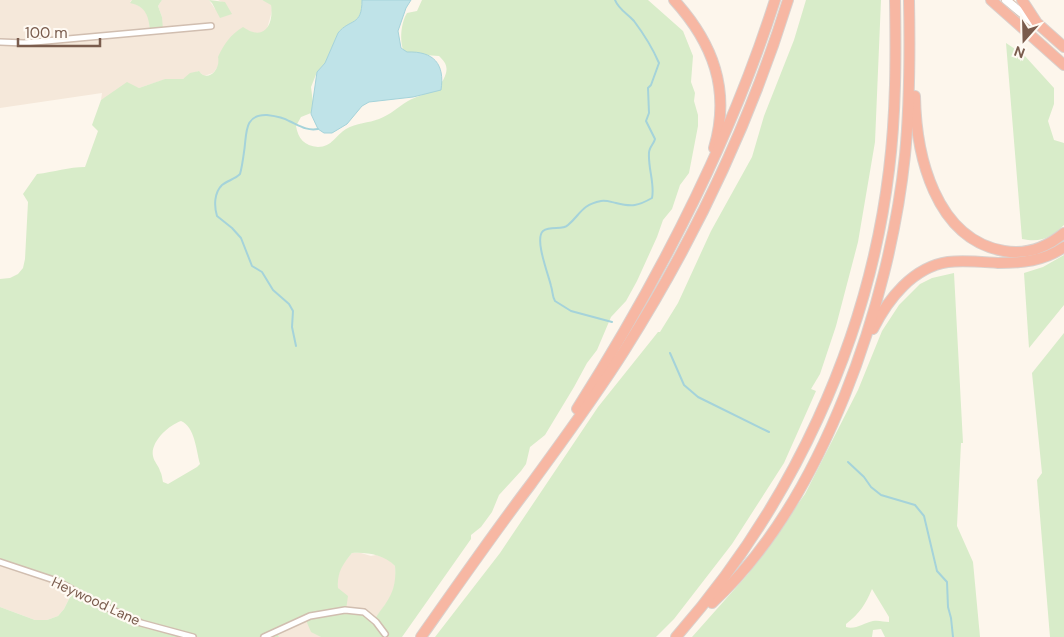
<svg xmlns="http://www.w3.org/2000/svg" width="1064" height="637" font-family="'DM Sans',sans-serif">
  <rect width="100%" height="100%" fill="#fdf6ec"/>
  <g fill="#f5e8da">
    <path d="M 0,0 L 132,0 L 130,2 L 136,4 L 146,11 L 149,17 L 150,31 L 162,17 L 158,6 L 162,0 L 209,0 L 215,9 L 222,2 L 218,0 L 262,0 L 271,4 L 272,11 L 267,29 L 261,34 L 257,34 L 247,30 L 213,73 L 204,76 L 198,71 L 183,79 L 166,79 L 139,88 L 130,85 L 101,100 L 102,93 L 0,108 Z"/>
    <path d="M 352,553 L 361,553 L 371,556 L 376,555 L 388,559 L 395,566 L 396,581 L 391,597 L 374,620 L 347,611 L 338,588 L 338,576 L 342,565 Z"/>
    <path d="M 0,562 L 52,579 L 73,591 L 64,609 L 58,616 L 47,620 L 35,620 L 0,607 Z"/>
    <path d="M 306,618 L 321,637 L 279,637 L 277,633 Z"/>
  </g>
  <g fill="#d8ecc9" fill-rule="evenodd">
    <path d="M 132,0 L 162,0 L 158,6 L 162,17 L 163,30 L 150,31 C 149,17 146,6 130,3 Z"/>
    <path d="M 209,0 L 225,2 L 232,14 L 220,18 L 212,3 Z"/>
    <path d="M 262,0 L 362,0 C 362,27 350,18 338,33 L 325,63 L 317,72 L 311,87 L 313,103 L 311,113 L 301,117 L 296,126 C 298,138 304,146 318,147 C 332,147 336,135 346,129 C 356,123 369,123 379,119 C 390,115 398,107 408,101 C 423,93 441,92 446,73 C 448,65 444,61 439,56 L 410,54 L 404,52 C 399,42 401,22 407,13 L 417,11 L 422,0 L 648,0 L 683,31 L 693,56 L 691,82 L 695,93 L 694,101 L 698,115 L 698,126 L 689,173 L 680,185 L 672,209 L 663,220 L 657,237 L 637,281 L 626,301 L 611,317 L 597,350 L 587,363 L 574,387 L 545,435 L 530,447 L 526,464 L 521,471 L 499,495 L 492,512 L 481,527 L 471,535 L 471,539 L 402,637 L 321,637 L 311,632 L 305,618 L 277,633 L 279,637 L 0,637 L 0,607 L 35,620 L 47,620 L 58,616 L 64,609 L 73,591 L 60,582 L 0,562 L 0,279 L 10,278 L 18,274 L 23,268 L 25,259 L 28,202 L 23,194 L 37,174 C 54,172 69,167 85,167 L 98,131 L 92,125 L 101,100 L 127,82 L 139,88 L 165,79 L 183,79 L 190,73 L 199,71 C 207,83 221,70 218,57 C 224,44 230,35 243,27 C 264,42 274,25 271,5 ZM 181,421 C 195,427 196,450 200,464 L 197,467 L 168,484 L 163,482 C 162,478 162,474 160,471 C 159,466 154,462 153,456 C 150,442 169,425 181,421 ZM 352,553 C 368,552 384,555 395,566 C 397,592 388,600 374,620 L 362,612 L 346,610 L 348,596 L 338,588 C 337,573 342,565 352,553 Z"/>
    <path d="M 806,0 L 881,0 L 875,142 L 858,242 L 836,326 L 820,374 L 811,389 L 816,391 L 784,463 L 732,544 L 674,619 L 656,637 L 435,637 L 500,553 L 598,407 L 658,332 L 660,332 L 678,303 L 711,231 L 752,157 L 764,116 L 794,40 Z"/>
    <path d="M 1006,43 L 1024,55 L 1054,88 L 1054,104 L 1048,121 L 1054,140 L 1064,143 L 1064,225 C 1050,238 1041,243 1022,239 Z"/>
    <path d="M 1064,255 L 1064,305 L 1029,348 L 1024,273 L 1043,267 Z"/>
    <path d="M 954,273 L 963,443 L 961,443 L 957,526 L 973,562 L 980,637 L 885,637 L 881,629 L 873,630 L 872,637 L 692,637 L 748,574 L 805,494 L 858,390 L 882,331 L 899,305 L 920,284 L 932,278 ZM 872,589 L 889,617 L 889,622 C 884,622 879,620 873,621 C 864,623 855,630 846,627 L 846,624 C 860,613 865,605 872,589 Z"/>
    <path d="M 1064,333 L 1064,637 L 1050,637 L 1037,480 L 1042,473 L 1032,373 Z"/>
  </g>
  <path fill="#bfe3e8" stroke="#a5d3da" d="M 362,0 L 411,0 L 406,8 L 398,31 L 401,48 L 407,52 C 434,51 445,64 441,90 L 413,97 L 369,102 L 362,106 L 347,124 L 332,133 L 324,133 L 318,129 L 311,114 L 317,72 L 325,63 L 338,33 C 350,18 362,27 362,0 Z"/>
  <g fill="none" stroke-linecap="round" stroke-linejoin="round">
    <g stroke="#a5d3da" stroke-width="2">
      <path d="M 612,322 L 571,311 L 555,301 C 552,296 553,292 551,286 C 549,276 534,239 543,231 C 551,225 562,231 568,225 C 581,214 581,205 601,201 C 606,200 611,202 616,203 C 632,207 638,206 652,198 C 655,185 648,168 649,153 C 649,147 654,144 655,139 L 646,121 L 649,113 L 648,88 L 651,85 L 659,63 C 653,49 643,33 634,21 C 627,13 619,10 615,0"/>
      <path d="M 296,346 L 292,327 L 293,311 L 289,304 L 273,290 L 262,272 L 252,266 L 241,238 L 232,228 L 217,216 C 214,206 214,193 222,185 C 227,181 235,179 240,174 C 242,167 243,159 244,152 C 247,135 243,114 267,115 C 275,116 283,117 289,121 C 300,126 307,131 318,129"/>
      <path d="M 670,353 L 684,385 L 698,397 L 769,432"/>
      <path d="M 848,462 L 864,477 L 871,487 L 881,495 L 915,505 L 924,516 L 937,571 L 947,582 L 948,607 L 951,618 L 953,637"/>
    </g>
    <g stroke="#d1beb0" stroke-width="8">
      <g id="street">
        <path d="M 0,42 L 24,43 L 211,26"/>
        <path d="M 0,562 L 57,581 L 95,602 L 141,623 L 193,637"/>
        <path d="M 264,637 L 310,616 L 345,610 L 364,612 L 376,622 L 385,634"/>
      </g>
    </g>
    <g stroke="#d6c0b0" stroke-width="10">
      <path id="secondary" d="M 1006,0 L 1036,25"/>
    </g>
    <g stroke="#dad1cd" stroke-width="12">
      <g id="highway">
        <path d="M 674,0 C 713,43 731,90 714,148"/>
        <path d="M 991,0 L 1064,65"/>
        <path d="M 1022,0 L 1037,23 L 1064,47"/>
        <path d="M 915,96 C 916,155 935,239 1004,251 C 1026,255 1047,247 1064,233"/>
        <path d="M 873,329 C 888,299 913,267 948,262 C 964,260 982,262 998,263 C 1022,263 1044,261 1064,247"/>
        <path d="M 577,409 C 658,281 729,145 775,0"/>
        <path d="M 712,603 C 823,501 890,302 905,155 C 910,103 910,52 909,0"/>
        <path d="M 421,637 C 457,586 493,534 531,484 C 563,440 595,397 624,351 C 693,242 750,123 788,0"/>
        <path d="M 676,637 C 791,506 868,343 889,170 C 896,113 896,57 895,0"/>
      </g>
    </g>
    <use href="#street" stroke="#fff" stroke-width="5"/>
    <use href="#secondary" stroke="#fff" stroke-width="8"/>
    <use href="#highway" stroke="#f7b7a3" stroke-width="10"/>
  </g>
  <g text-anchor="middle" stroke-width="4.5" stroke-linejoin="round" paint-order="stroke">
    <g font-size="14" fill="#7a5c4d" stroke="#fffaf3">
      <text transform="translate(96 601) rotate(25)" y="5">Heywood Lane</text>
    </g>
  </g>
  <g transform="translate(1024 40) rotate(200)" stroke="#fffaf3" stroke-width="4" paint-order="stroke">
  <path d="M0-4L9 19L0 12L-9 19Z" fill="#7a5c4d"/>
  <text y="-8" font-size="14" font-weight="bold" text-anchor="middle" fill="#7a5c4d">N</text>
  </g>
  <path d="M18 38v8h82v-8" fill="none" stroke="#7a5c4d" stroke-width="2.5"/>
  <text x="25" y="38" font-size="15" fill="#7a5c4d" stroke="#fffaf3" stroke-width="4" paint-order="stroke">100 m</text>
</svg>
